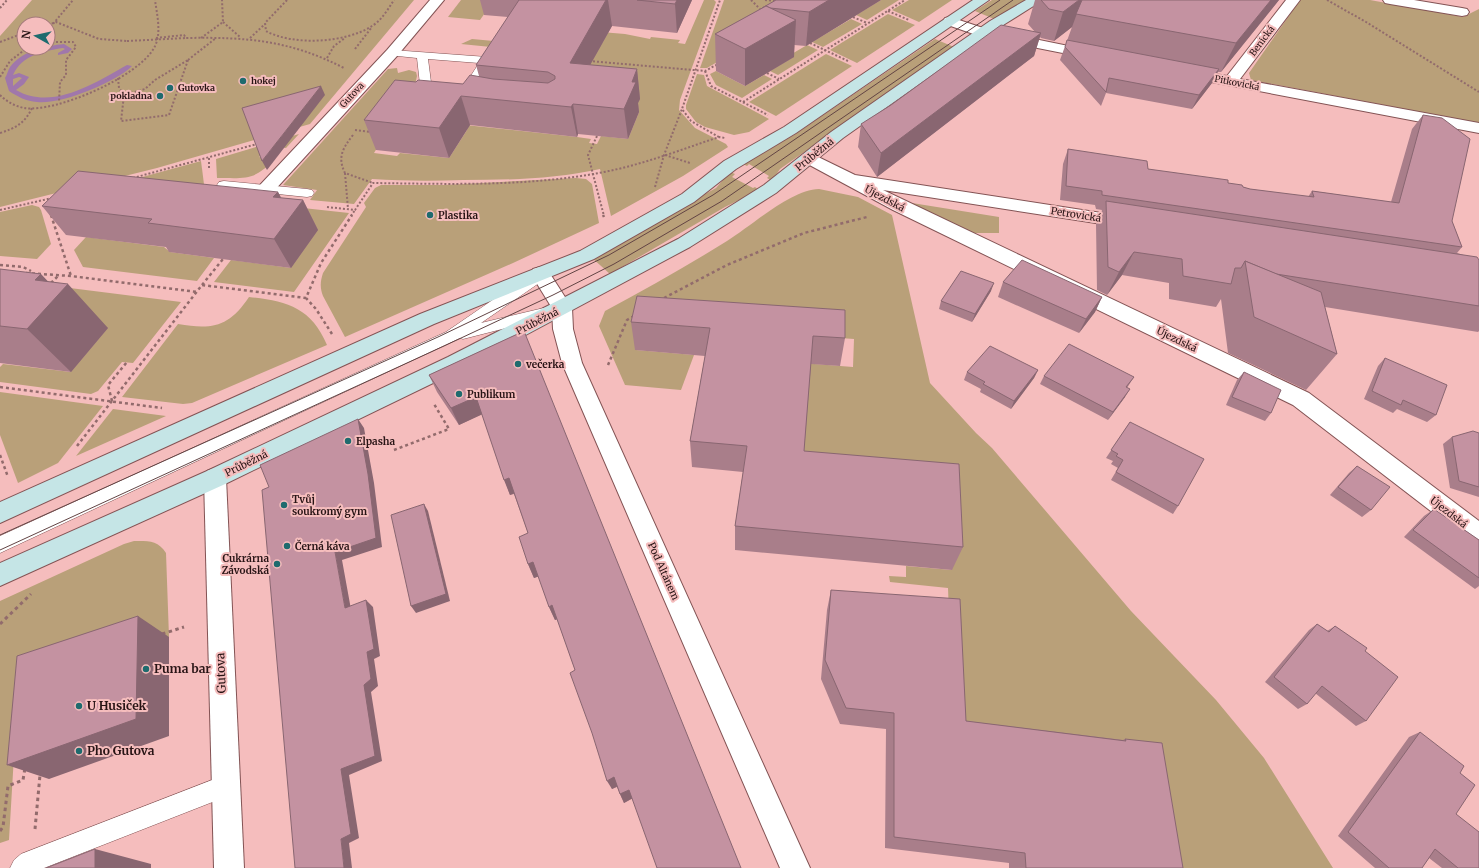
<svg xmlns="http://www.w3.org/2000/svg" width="1479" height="868" font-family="Merriweather,serif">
  <rect width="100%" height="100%" fill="#f5bdbd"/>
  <g fill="#b9a079" fill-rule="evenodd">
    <path d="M 32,0 L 414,0 L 310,124 L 157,168 L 0,207 L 0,36 ZM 24,24 L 48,24 L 48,48 L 24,48 Z"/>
    <path d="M 461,0 L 494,0 L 480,20 L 448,17 Z"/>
    <path d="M 704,0 L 714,0 L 716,2 L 680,100 L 679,110 L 695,128 L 726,144 L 728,147 L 683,176 L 611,216 L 600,169 C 556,179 509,180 463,180 C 433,181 402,181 372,179 L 354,204 L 310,200 L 317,190 L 283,185 L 388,69 L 397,68 L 398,73 L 409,70 L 416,72 L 417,76 L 415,85 L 374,153 L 397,156 L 400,153 L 449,158 L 467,130 L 465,125 L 577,137 L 591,139 L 589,143 L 597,144 L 601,136 L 628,139 L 639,112 L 501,48 L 461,44 L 472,39 L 517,43 L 577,30 L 625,34 L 650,39 L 651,37 L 680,40 L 678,43 L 685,44 Z"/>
    <path d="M 724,0 L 823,0 L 707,68 L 700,68 Z"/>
    <path d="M 881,0 L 899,0 L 867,20 L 856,15 Z"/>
    <path d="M 909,0 L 952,0 L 919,22 L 892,10 Z"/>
    <path d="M 992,0 L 1026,0 L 994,19 L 975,11 Z"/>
    <path d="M 1300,0 L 1370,0 L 1463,17 L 1479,9 L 1479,123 L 1251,80 L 1249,73 Z"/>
    <path d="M 888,14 L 915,25 L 857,63 L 830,50 Z"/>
    <path d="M 851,19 L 862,24 L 823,47 L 812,42 Z"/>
    <path d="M 935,39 L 954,47 L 780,169 L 772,181 L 767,178 L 769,176 L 749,164 L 747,166 L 743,164 L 794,135 Z"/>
    <path d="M 807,45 L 818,50 L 778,75 L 770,71 L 793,57 L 790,55 Z"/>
    <path d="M 826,54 L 852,66 L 776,116 L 749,102 Z"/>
    <path d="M 716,71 L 745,86 L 764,75 L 772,79 L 742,98 L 716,85 L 710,74 Z"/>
    <path d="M 697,74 L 704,75 L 707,86 L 769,119 L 749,132 L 734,135 L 705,127 L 696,122 L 686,109 L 686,105 Z"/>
    <path d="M 299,134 L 286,148 L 270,146 L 259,157 L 274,160 C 253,181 246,178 217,178 L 216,159 Z"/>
    <path d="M 201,161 L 205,192 L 113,185 Z"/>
    <path d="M 730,172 L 735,174 L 732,177 L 753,188 L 755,187 L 759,190 L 725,207 L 610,274 L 591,257 L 716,188 Z"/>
    <path d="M 576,178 L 586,179 L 592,184 L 599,223 L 513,263 L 345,337 L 323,296 C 320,288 320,282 323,273 L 366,207 L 364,203 L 375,188 L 381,185 L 444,185 Z"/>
    <path d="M 819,189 L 858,197 L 892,215 L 930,383 L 976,433 L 992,448 L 1131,611 L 1216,700 L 1264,758 L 1333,868 L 1156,868 L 926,733 L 952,695 L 948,588 L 890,582 L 889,576 L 906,577 L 906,566 L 952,570 L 951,551 L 778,475 L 776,361 L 853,367 L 854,339 L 641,324 L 636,350 L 694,355 L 681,390 L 625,385 L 599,326 L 605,311 C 646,289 687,266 727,241 C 753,225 790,190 819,189 Z"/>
    <path d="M 257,203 L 349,213 L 294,292 L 214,282 L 231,260 L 291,268 Z"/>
    <path d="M 912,203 L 999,217 L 999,233 L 962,233 L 914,208 Z"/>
    <path d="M 32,205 L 39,207 L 41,210 L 51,244 L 37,259 L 0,256 L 0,212 Z"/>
    <path d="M 86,237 L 164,247 L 170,252 L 214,258 L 197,281 L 83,267 L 74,250 Z"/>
    <path d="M 54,286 L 181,302 L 133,363 L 122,362 L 98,391 L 91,394 L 0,382 L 0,367 L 3,364 L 71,372 Z"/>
    <path d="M 249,297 C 286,301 311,307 327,345 L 192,403 L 183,404 L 122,397 L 178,324 C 212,330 229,327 249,297 Z"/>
    <path d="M 0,392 L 103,406 L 58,463 L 18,483 L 0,435 Z"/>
    <path d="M 113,409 L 166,416 L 76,456 Z"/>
    <path d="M 134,541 C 148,541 158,540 166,553 L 169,637 L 18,688 L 9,840 L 0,843 L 0,601 L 124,544 Z"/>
  </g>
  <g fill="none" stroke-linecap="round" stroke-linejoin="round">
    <path fill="#a077ab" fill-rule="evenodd" d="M 64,44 L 72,49 L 68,53 L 58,55 L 58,53 L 65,49 L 63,48 C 43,51 22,55 13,75 L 19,73 L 29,77 L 24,84 L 16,90 C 52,111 95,83 127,65 L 132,66 C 116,82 61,105 37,102 C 26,101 18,97 9,91 L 5,78 C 7,75 8,70 10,67 C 23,50 46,46 64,44 ZM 19,77 L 22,78 L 13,86 L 13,79 Z"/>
    <g stroke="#835354" stroke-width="1">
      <g id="lane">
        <path d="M 392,50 L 487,57 L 493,60 L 468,99 L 464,100 L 458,96 L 479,63 L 428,59 L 432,90 L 442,91 L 444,94 C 439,100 426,98 421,93 L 417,58 L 388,55 L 386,53 Z"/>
        <path d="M 224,181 L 307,189 L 312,190 L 314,193 L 312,196 L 307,197 L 219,188 L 217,185 L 219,182 Z"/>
        <path d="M 537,272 L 542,273 L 544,277 L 542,281 L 481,323 L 548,307 L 553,308 L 556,312 L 553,316 L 463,339 L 460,338 L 0,553 L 0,536 L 446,332 L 532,273 Z"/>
        <path d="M 225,775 L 233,778 L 236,786 L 233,794 L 44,868 L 10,868 L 14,860 L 21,854 Z"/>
      </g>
    </g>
    <g stroke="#835354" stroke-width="2">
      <g id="street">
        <path d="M 430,0 L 444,0 L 397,56 L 272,193 L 266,194 L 260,193 L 257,189 L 260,185 L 387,50 Z"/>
        <path d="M 1286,0 L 1300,0 L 1240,79 L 1479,123 L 1479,133 L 1180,76 L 1178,73 L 1180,70 L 1185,69 L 1227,76 Z"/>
        <path d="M 1383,0 L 1414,0 L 1462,8 L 1467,9 L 1469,12 L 1467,15 L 1462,16 L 1390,4 L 1385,3 Z"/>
        <path d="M 950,17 L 986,29 L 1093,51 L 1098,52 L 1100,55 L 1098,58 L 1093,59 L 982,37 L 945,24 L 943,21 L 945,18 Z"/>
        <path d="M 810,153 L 855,175 L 1134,218 L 1137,222 L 1134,226 L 1128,228 L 883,190 L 1309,393 L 1479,521 L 1479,546 L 1471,542 L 1293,405 L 893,210 L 804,162 L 802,158 L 804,154 Z"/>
        <path d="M 540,267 L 547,269 L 572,308 L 573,329 L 582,363 L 810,868 L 780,868 L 562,363 L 553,329 L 552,308 L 531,274 L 533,269 Z"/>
        <path d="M 215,468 L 223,471 L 226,478 L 244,868 L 214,868 L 204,478 L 207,471 Z"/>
      </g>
    </g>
    <g stroke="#835354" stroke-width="2">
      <g id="secondary">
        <path d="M 973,0 L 989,0 L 796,133 L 736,169 L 694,202 L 594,259 L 434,324 L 0,523 L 0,502 L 420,314 L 580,251 L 682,194 L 724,161 L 784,127 Z"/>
        <path d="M 1026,0 L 1043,0 L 1000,27 L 843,138 L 776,193 L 690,247 L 462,369 L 223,485 L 0,586 L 0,563 L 207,471 L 448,357 L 678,239 L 764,185 L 831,132 L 990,21 Z"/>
      </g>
    </g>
    <g stroke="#926b6c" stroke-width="2" stroke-dasharray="2 2" stroke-linecap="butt">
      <path d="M 287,0 L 265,23 L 266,31 C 293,46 346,43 372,26 C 382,20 388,9 394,0"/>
      <path d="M 751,0 L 762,11"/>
      <path d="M 765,0 L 776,1"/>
      <path d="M 1327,0 L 1366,22 L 1479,92"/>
      <path d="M 0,8 L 7,0"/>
      <path d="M 888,11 L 909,20"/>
      <path d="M 853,17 L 867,23"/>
      <path d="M 223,22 L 240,37"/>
      <path d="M 48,25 L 56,22 L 99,39 L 127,41"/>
      <path d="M 48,30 L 73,0"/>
      <path d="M 156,38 L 184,35 L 186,38 C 247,37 289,40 344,68"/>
      <path d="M 201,38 L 223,22 L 222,0"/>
      <path d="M 250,38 L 265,24"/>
      <path d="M 0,42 L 24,33"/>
      <path d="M 48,42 L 73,42 L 76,47 L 66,60 L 66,75 L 60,82 L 59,102"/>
      <path d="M 810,43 L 848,61"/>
      <path d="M 355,49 L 372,27"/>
      <path d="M 327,58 L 334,46 L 345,38"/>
      <path d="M 188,60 L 169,115 L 121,121 L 124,95 L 145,89 L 155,80 Z"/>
      <path d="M 188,60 L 216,38"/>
      <path d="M 589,61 L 705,71 L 718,64"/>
      <path d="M 705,71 L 711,86 L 768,115"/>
      <path d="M 767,73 L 779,79"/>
      <path d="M 0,77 L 10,61 L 27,48"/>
      <path d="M 118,78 L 119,88 L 124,95"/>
      <path d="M 0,95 C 7,102 15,106 24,108 C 56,113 138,77 154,48 C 162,34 157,15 155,0"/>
      <path d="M 743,102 L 905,0"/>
      <path d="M 355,130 L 372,132"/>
      <path d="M 0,133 C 16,128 25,123 32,108"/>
      <path d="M 353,135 C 343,148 337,157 345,173 L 373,183"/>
      <path d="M 597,136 L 588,155 L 604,216"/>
      <path d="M 719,137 L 691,121 L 682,109 L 720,0"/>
      <path d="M 665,155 L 690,163"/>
      <path d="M 209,158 L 209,168"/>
      <path d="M 345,173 L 348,209"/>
      <path d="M 133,178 L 257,144"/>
      <path d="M 655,187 L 664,155 L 682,109"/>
      <path d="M 327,207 L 355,210 L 373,183 C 451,184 532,187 609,171 C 647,163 683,149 719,137 L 725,138"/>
      <path d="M 0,210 L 52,198"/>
      <path d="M 50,213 L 51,216"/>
      <path d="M 351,216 L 355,210"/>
    </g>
    <g stroke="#926b6c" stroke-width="2.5" stroke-dasharray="3 3" stroke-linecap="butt">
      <path d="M 51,215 L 71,276"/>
      <path d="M 603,215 L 604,217"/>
      <path d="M 0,265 L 23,267 L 31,271"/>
      <path d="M 26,273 L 71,276 L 197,292"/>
      <path d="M 51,283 L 59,275"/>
      <path d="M 202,285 L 223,259"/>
      <path d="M 664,298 L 727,265 L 804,233 L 867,217"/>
      <path d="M 332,334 L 316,309 L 306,298 L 321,263 L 352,215"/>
      <path d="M 608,365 L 627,320 L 634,316"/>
      <path d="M 0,387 L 162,408"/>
      <path d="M 112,401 L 108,385 L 127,362"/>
      <path d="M 77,446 L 202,285 L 306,298"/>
      <path d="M 394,450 L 449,429 L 434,404"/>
      <path d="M 0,455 L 8,477"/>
    </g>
    <g stroke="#926b6c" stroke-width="3" stroke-dasharray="3.5 3.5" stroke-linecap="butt">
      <path d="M 0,624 L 31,594"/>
      <path d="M 162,634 L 184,627"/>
      <path d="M 35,829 L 40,775"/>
      <path d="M 0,831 L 3,827 L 8,786 L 23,780 L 25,768"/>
    </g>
    <use href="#lane" fill="#fff" fill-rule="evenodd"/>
    <use href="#street" fill="#fff" fill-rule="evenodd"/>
    <use href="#secondary" fill="#c5e5e6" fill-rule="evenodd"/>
    <g stroke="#624444" stroke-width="1">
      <path d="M 0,535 L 438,337 L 609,255 L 713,195 L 1000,0"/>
      <path d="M 0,550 L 444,346 L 553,295 L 614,264 L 722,201 L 1013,0"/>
    </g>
    <path stroke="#926b6c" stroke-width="2" stroke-dasharray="2 2" stroke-linecap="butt" d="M 127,41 L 186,38"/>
  </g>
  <g fill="#a97e8a">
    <path d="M 480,0 L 692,0 L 677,33 L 612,26 L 590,65 L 637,69 L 640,99 L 638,103 L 639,112 L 628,139 L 578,134 L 577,137 L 470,125 L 449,158 L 376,150 L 364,120 L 416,82 L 463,84 L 479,76 L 476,65 L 508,17 L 484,15 Z"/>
    <path d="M 776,0 L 881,0 L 806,46 L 794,45 L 794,57 L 745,86 L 716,71 L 715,34 L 762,8 Z"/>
    <path d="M 1035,0 L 1279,0 L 1221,72 L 1218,72 L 1212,83 L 1192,109 L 1106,93 L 1101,106 L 1060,60 L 1072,27 L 1054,41 L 1041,38 L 1040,37 L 1034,56 L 877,177 L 858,147 L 861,124 L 1035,32 L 1028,24 Z"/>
    <path d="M 1423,115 L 1452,221 L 1462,247 L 1457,253 L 1479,260 L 1479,331 L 1478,332 L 1325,307 L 1337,354 L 1306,390 L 1228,353 L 1221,299 L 1216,307 L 1169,299 L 1169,283 L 1122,275 L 1107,295 L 1097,290 L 1096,224 L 1102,210 L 1096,209 L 1095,205 L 1060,200 L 1063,164 L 1068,149 L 1148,169 L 1228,183 L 1250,189 L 1308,197 L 1312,191 L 1391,202 L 1412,129 Z"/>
    <path d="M 278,192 L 281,198 L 303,200 L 318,230 L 291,268 L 169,252 L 166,247 L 66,235 L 42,206 Z"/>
    <path d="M 0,269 L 108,328 L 71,372 L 0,363 Z"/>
    <path d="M 1003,282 L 1102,297 L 1095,312 L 1079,333 L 998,297 Z"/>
    <path d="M 991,291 L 972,322 L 939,309 L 941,301 Z"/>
    <path d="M 631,322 L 845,338 L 840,366 L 811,364 L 804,451 L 963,547 L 952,570 L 735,550 L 735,526 L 743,472 L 692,467 L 690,441 L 705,356 L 635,350 Z"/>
    <path d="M 524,331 L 633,798 L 624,803 L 617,787 L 612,789 L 575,670 L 557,619 L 555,620 L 549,607 L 539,576 L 534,578 L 528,564 L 528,533 L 514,494 L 510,495 L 482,414 L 459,425 L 437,392 L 429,375 Z"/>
    <path d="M 1385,358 L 1436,415 L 1427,422 L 1397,409 L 1393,413 L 1364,399 L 1378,366 Z"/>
    <path d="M 1038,370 L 1034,378 L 1011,409 L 980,392 L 981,389 L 964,380 L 967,372 Z"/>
    <path d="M 1244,372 L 1271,413 L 1265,421 L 1226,405 L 1237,380 Z"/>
    <path d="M 1044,376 L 1134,377 L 1127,388 L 1125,397 L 1108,420 L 1040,384 Z"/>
    <path d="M 1130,422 L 1178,506 L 1173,514 L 1111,480 L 1118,468 L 1111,464 L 1113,461 L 1106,458 Z"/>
    <path d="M 1479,433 L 1479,497 L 1450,488 L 1443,444 L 1452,437 Z"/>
    <path d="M 1357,466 L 1371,510 L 1362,517 L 1330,495 L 1349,473 Z"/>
    <path d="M 1434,509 L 1479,540 L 1479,586 L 1475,589 L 1404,537 L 1424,516 Z"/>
    <path d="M 831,590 L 966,721 L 1123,740 L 1125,739 L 1183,868 L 1009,868 L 1009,863 L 885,848 L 886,729 L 840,724 L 821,679 L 827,610 Z"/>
    <path d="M 1317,624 L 1327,631 L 1335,626 L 1365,651 L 1366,721 L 1356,726 L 1315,693 L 1307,704 L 1298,709 L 1265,682 L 1309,630 Z"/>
    <path d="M 1420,732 L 1460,773 L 1456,814 L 1479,868 L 1442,868 L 1429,858 L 1422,868 L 1375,868 L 1338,836 L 1409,737 Z"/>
  </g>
  <g fill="#896671">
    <path d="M 606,0 L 608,0 L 612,26 L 575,92 L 570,63 Z"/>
    <path d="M 677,0 L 692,0 L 677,33 L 675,4 Z"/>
    <path d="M 829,0 L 881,0 L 806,46 L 809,12 Z"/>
    <path d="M 1079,0 L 1082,0 L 1072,27 L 1054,41 L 1063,12 Z"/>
    <path d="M 1271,0 L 1279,0 L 1221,72 L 1236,43 Z"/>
    <path d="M 796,20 L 794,57 L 745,86 L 745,49 Z"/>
    <path d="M 1041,33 L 1034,56 L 877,177 L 881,153 Z"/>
    <path d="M 637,69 L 640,99 L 638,103 L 639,112 L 628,139 L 624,109 L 632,82 Z"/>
    <path d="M 1219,69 L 1212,83 L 1192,109 L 1199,95 Z"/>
    <path d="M 321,86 L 325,95 L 267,170 L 262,161 Z"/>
    <path d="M 461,96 L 470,125 L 449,158 L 439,128 Z"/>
    <path d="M 573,104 L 578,134 L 577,137 L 571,107 Z"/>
    <path d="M 278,192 L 291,216 L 303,200 L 318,230 L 291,268 L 274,239 L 273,197 Z"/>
    <path d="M 1134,252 L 1122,275 L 1107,295 L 1119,272 Z"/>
    <path d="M 41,274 L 59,293 L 68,284 L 108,328 L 71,372 L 27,329 L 35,280 Z"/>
    <path d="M 994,283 L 991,291 L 972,322 L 975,314 Z"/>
    <path d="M 1102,297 L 1095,312 L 1079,333 L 1086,319 Z"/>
    <path d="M 1038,370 L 1034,378 L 1011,409 L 1014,401 Z"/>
    <path d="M 1130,389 L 1125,397 L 1108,420 L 1113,412 Z"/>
    <path d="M 476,397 L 483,414 L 459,425 L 451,408 Z"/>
    <path d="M 358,419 L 364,428 L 374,483 L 382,547 L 342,560 L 352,615 L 345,608 L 335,552 Z"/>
    <path d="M 509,478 L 515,493 L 510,495 L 504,480 Z"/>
    <path d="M 424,504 L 428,511 L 450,601 L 416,613 L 411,606 Z"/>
    <path d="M 533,562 L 540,576 L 534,578 L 528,564 Z"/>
    <path d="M 366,600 L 373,607 L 380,656 L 374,659 L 378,686 L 371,692 L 382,761 L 349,775 L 359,838 L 349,843 L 352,868 L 344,868 L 341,839 L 341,769 L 364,685 L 367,652 Z"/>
    <path d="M 552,605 L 558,619 L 555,620 L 549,607 Z"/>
    <path d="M 138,616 L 169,637 L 169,736 L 49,779 L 7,765 Z"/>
    <path d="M 614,777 L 618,786 L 612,789 L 607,781 Z"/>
    <path d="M 629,790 L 633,798 L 624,803 L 620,794 Z"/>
    <path d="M 95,849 L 151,864 L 151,868 L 95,868 Z"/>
  </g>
  <g fill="#c492a1" stroke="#896671">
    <path d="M 519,0 L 606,0 L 570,63 L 637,69 L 632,82 L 636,82 L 624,109 L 573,104 L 571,107 L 461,96 L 439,128 L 364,120 L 395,80 L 416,82 L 418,80 L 463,84 L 470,75 L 493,79 L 548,83 L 555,79 L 555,76 L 548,72 L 476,65 Z"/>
    <path d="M 637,0 L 677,0 L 675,4 Z"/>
    <path d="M 776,0 L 829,0 L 809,12 L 770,8 L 766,6 L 762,8 Z"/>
    <path d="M 1041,0 L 1079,0 L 1063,12 L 1049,9 Z"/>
    <path d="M 1082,0 L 1271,0 L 1236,43 L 1076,14 Z"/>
    <path d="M 766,6 L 796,20 L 745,49 L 715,34 Z"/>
    <path d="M 1001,25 L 1041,33 L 881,153 L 861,124 L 891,105 Z"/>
    <path d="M 1067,40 L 1219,69 L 1199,95 L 1109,78 L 1106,92 L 1065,47 Z"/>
    <path d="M 321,86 L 262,161 L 242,108 Z"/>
    <path d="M 1423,115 L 1442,118 L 1470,139 L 1452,221 L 1462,247 L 1102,195 L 1102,191 L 1066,186 L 1068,149 L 1147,161 L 1148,169 L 1228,180 L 1228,183 L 1242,185 L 1243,187 L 1250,189 L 1314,197 L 1312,191 L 1399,203 Z"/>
    <path d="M 78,171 L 278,192 L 273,197 L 303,200 L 274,239 L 148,223 L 152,219 L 42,206 Z"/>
    <path d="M 1106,201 L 1477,257 L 1479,260 L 1479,306 L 1276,274 L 1245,261 L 1241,268 L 1235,268 L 1231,284 L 1183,276 L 1182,259 L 1134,252 L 1119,272 L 1108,267 Z"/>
    <path d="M 1022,260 L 1102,297 L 1086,319 L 1003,282 Z"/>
    <path d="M 1245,261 L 1321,292 L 1337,354 L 1254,317 Z"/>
    <path d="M 0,269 L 41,274 L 35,280 L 68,284 L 27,329 L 0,326 Z"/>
    <path d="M 961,271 L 994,283 L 975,314 L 941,301 Z"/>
    <path d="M 637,296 L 845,310 L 845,338 L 813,336 L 804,451 L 959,464 L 963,547 L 735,526 L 747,446 L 690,441 L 710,328 L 631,322 Z"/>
    <path d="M 524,331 L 741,868 L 657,868 L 629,790 L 620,794 L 614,777 L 607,781 L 592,733 L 570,673 L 575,670 L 552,605 L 549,607 L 533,562 L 528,564 L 519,537 L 528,533 L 509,478 L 504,480 L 476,397 L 451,408 L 429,375 Z"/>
    <path d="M 1069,344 L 1134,377 L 1126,387 L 1130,389 L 1113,412 L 1044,376 Z"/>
    <path d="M 990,346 L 1038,370 L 1014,401 L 983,384 L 985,382 L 967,372 Z"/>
    <path d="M 1385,358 L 1447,385 L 1436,415 L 1403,400 L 1401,405 L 1372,391 Z"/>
    <path d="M 1244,372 L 1281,390 L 1271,413 L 1232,397 Z"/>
    <path d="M 358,419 L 368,474 L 376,538 L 335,552 L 345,608 L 366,600 L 374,649 L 367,652 L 371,679 L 364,685 L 375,756 L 341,769 L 351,834 L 341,839 L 344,868 L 295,868 L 262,490 L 269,487 L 260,465 Z"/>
    <path d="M 1130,422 L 1204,459 L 1178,506 L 1116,472 L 1123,460 L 1116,456 L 1118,454 L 1111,450 Z"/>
    <path d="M 1473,431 L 1479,433 L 1479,487 L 1459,481 L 1452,437 Z"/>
    <path d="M 1357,466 L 1390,487 L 1371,510 L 1338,487 Z"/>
    <path d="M 424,504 L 446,594 L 411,606 L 391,515 Z"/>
    <path d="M 1434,509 L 1479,540 L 1479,578 L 1413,530 Z"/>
    <path d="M 831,590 L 960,599 L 966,721 L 1126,741 L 1125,739 L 1162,743 L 1183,868 L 1026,868 L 1025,853 L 894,837 L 894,713 L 846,708 L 825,660 Z"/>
    <path d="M 138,616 L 136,719 L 7,765 L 17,656 Z"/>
    <path d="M 1317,624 L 1329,632 L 1335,626 L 1367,648 L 1365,651 L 1398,677 L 1366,721 L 1322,686 L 1307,704 L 1274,677 Z"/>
    <path d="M 1420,732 L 1464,766 L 1460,773 L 1475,785 L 1456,814 L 1479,832 L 1479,868 L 1458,868 L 1435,849 L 1422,868 L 1389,868 L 1348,832 Z"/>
    <path d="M 95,849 L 95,868 L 46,868 Z"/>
  </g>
  <g fill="#1e6b6e" stroke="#f5bdbd" stroke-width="1.5">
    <circle cx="243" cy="81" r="4"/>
    <circle cx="170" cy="88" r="4"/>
    <circle cx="160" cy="96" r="4"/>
    <circle cx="430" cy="215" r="4"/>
    <circle cx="518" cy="364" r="4"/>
    <circle cx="459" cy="394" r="4"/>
    <circle cx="348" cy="441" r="4"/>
    <circle cx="284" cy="505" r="4"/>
    <circle cx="287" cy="546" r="4"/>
    <circle cx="277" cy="564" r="4"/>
    <circle cx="146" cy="669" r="4"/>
    <circle cx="79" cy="706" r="4"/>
    <circle cx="79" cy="751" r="4"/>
  </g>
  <g text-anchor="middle" stroke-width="4" stroke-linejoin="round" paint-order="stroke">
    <g font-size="9" fill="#281415" stroke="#f5bdbd">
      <text transform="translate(1262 41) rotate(-53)" y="3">Benická</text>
      <text transform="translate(1237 83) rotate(11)" y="3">Pitkovická</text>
      <text transform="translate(352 95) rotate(-47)" y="3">Gutova</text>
    </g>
    <g font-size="9" font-weight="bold" fill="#281415" stroke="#f5bdbd" text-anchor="start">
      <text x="251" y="84">hokej</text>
      <text x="178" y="91">Gutovka</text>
      <text x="152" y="99" text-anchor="end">pokladna</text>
    </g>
    <g font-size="10" fill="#281415" stroke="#f5bdbd">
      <text transform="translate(814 154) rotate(-39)" y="4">Průběžná</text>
      <text transform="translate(885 198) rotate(28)" y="4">Újezdská</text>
      <text transform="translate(1076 214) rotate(9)" y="4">Petrovická</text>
      <text transform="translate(537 321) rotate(-27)" y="4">Průběžná</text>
      <text transform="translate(1177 339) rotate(26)" y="4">Újezdská</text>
      <text transform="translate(246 463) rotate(-26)" y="4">Průběžná</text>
      <text transform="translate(1449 512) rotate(38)" y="4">Újezdská</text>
      <text transform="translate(664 571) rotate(66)" y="4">Pod Altánem</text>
    </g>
    <g font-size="10" font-weight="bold" fill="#281415" stroke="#f5bdbd" text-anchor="start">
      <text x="438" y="219">Plastika</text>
      <text x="526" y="368">večerka</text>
      <text x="467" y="398">Publikum</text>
      <text x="356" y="445">Elpasha</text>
      <text x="292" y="503">Tvůj<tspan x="292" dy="12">soukromý gym</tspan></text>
      <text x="295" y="550">Černá káva</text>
      <text x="269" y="562" text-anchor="end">Cukrárna<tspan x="269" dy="12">Závodská</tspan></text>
    </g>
    <g font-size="12" font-weight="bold" fill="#281415" stroke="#f5bdbd" text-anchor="start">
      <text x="154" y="673">Puma bar</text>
      <text x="87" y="710">U Husiček</text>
      <text x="87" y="755">Pho Gutova</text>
    </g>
    <g font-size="12" fill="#281415" stroke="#f5bdbd">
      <text transform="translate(221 673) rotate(-92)" y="4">Gutova</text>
    </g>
  </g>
  <g transform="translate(36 36) rotate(278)"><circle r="19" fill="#f5bdbd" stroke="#a3797a"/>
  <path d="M0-3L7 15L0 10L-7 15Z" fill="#1e6b6e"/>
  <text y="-6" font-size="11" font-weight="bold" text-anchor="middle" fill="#281415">N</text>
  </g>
</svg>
